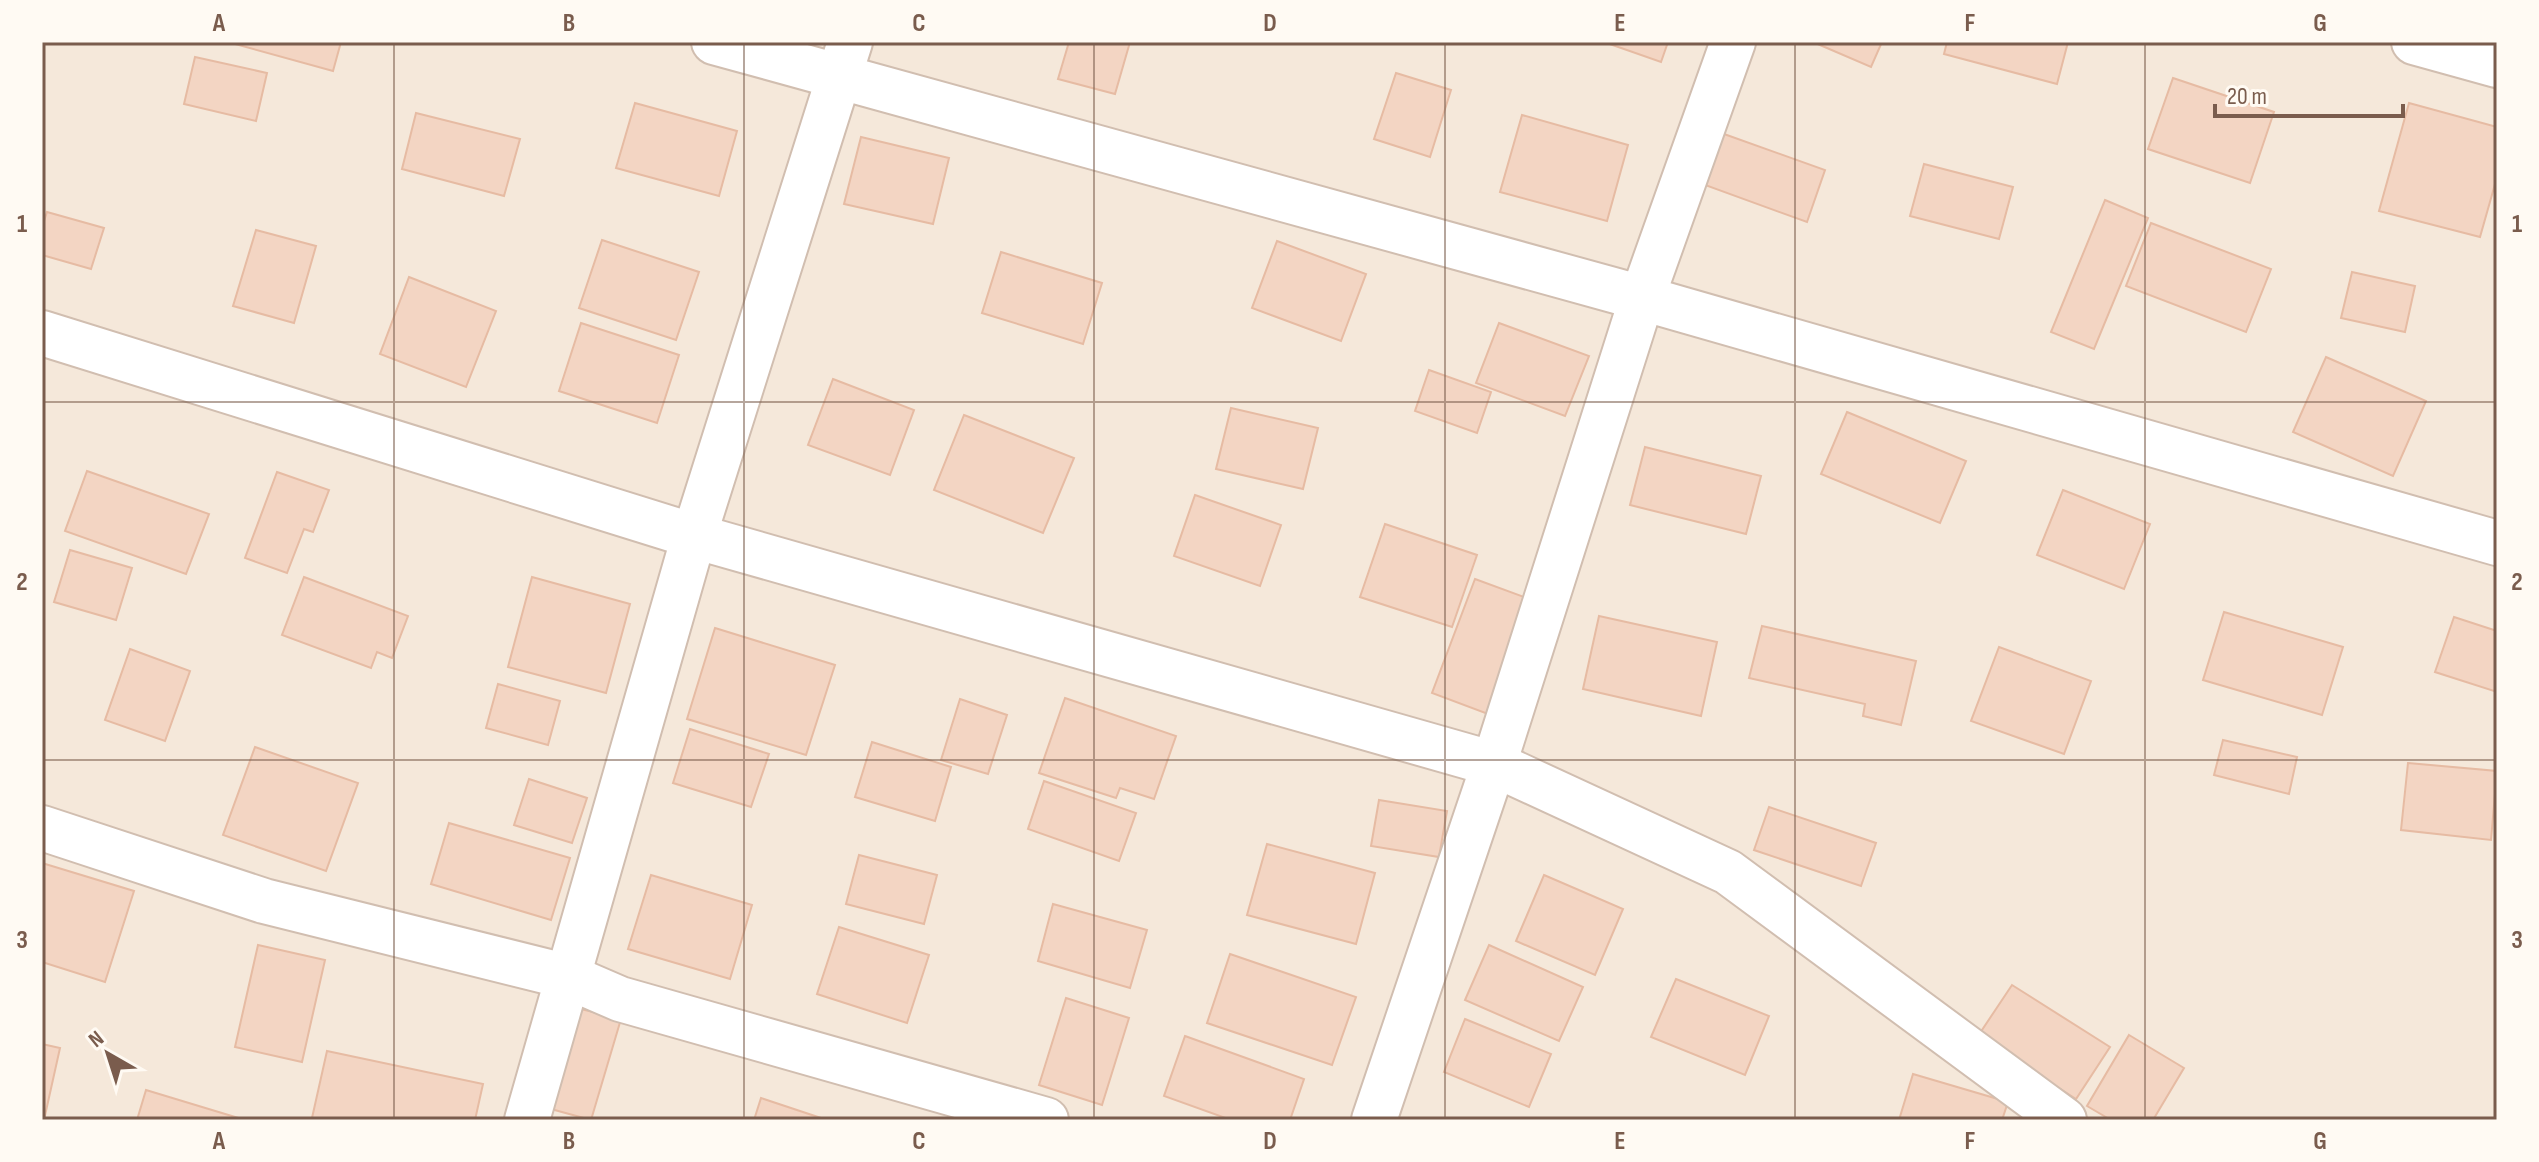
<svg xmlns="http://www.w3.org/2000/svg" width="2539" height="1162" font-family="'Sofia Sans Condensed',sans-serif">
  <rect width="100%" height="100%" fill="#fdf6ec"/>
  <rect fill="#f5e8da" x="42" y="42" width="2455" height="1078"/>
  <g fill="#f3d5c3" stroke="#e6bba3" stroke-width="2">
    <path d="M 228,42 L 341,42 L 333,71 Z"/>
    <path d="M 1069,42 L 1130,42 L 1115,94 L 1058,79 Z"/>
    <path d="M 1604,42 L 1668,42 L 1661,62 Z"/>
    <path d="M 1813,42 L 1882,42 L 1871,67 Z"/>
    <path d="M 1947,42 L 2068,42 L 2057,84 L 1944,54 Z"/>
    <path d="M 195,57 L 267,73 L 256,121 L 184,104 Z"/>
    <path d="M 1396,73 L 1451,90 L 1430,157 L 1374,139 Z"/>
    <path d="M 2173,78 L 2274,112 L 2250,183 L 2148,149 Z"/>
    <path d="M 635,103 L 737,131 L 719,196 L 616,168 Z"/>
    <path d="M 2409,103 L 2497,127 L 2497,177 L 2480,237 L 2379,211 Z"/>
    <path d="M 416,113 L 520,139 L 504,196 L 402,169 Z"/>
    <path d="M 1522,115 L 1628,145 L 1607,221 L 1500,192 Z"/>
    <path d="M 1724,134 L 1825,170 L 1807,222 L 1705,185 Z"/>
    <path d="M 861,137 L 949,158 L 933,224 L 844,204 Z"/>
    <path d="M 1924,164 L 2013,187 L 1999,239 L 1910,216 Z"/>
    <path d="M 2105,200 L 2148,218 L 2094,349 L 2051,332 Z"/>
    <path d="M 47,212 L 104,228 L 91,269 L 42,255 L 42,227 Z"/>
    <path d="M 2151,223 L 2271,269 L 2246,332 L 2126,286 Z"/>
    <path d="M 256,230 L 316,246 L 294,323 L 233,306 Z"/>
    <path d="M 602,240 L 699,272 L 676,340 L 579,308 Z"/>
    <path d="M 1277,241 L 1366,274 L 1341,341 L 1252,308 Z"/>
    <path d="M 1001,252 L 1102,283 L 1083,344 L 982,313 Z"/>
    <path d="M 2352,272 L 2415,286 L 2405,332 L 2341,318 Z"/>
    <path d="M 409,277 L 496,311 L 466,387 L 380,354 Z"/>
    <path d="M 581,323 L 679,355 L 657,423 L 559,391 Z"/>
    <path d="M 1499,323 L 1589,356 L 1565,416 L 1476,383 Z"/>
    <path d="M 2326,357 L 2426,401 L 2393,476 L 2293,432 Z"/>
    <path d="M 1429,370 L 1491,392 L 1477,433 L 1415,411 Z"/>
    <path d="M 833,379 L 914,410 L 890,475 L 808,445 Z"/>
    <path d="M 1231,408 L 1318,428 L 1303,489 L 1216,469 Z"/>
    <path d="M 1847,412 L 1966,461 L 1940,523 L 1821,474 Z"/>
    <path d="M 964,415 L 1074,458 L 1043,533 L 934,490 Z"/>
    <path d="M 1645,447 L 1761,476 L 1746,534 L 1630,505 Z"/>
    <path d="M 87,471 L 209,514 L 186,574 L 65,531 Z"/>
    <path d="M 277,472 L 329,490 L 313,532 L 304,529 L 287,573 L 245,558 Z"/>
    <path d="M 2063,490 L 2150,524 L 2124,589 L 2037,555 Z"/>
    <path d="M 1195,495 L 1281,525 L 1260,586 L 1174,556 Z"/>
    <path d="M 1385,524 L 1477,555 L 1452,627 L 1360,597 Z"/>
    <path d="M 70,550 L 132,568 L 116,620 L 54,602 Z"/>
    <path d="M 304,577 L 408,616 L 392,658 L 377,652 L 371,668 L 282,635 Z"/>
    <path d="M 532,577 L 630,604 L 606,693 L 508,667 Z"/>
    <path d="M 1475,579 L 1532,600 L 1488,714 L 1432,693 Z"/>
    <path d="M 2224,612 L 2343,647 L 2322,715 L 2203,680 Z"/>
    <path d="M 1599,616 L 1717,642 L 1701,716 L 1583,689 Z"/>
    <path d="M 2454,617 L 2497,631 L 2497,692 L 2435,672 Z"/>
    <path d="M 1762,626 L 1916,661 L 1901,725 L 1863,716 L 1865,704 L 1749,678 Z"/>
    <path d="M 715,628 L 835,665 L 806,755 L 687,719 Z"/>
    <path d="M 1999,647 L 2091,681 L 2064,754 L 1971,721 Z"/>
    <path d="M 130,649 L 190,671 L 165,741 L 105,720 Z"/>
    <path d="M 498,684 L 560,701 L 548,745 L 486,728 Z"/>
    <path d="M 1065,698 L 1176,736 L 1154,799 L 1120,788 L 1116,798 L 1039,773 Z"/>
    <path d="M 960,699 L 1007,715 L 988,774 L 941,760 Z"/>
    <path d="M 690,729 L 769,754 L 751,807 L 673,783 Z"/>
    <path d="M 2223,740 L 2297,757 L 2289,794 L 2214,775 Z"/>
    <path d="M 872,742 L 951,767 L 935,821 L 855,797 Z"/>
    <path d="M 255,747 L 358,783 L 326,871 L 223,835 Z"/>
    <path d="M 2408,763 L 2497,771 L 2491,840 L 2401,830 Z"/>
    <path d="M 529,779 L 587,798 L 572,843 L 514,825 Z"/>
    <path d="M 1044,781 L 1136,813 L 1119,861 L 1028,829 Z"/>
    <path d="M 1379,800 L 1447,811 L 1439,857 L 1371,846 Z"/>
    <path d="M 1769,807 L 1876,843 L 1861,886 L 1754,850 Z"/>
    <path d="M 449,823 L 570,858 L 551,920 L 431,884 Z"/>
    <path d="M 1267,844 L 1375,873 L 1356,944 L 1247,915 Z"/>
    <path d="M 859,855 L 937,875 L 924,924 L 846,904 Z"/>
    <path d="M 42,863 L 134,891 L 105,982 L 42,962 Z"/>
    <path d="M 651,875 L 752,905 L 730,979 L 628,949 Z"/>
    <path d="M 1544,875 L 1623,909 L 1595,975 L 1516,941 Z"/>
    <path d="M 1053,904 L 1147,930 L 1130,988 L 1038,961 Z"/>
    <path d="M 839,927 L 929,955 L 907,1023 L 817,994 Z"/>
    <path d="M 258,945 L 325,960 L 302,1062 L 235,1047 Z"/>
    <path d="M 1489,945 L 1583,987 L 1559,1041 L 1465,1000 Z"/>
    <path d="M 1230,954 L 1356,997 L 1332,1065 L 1207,1023 Z"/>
    <path d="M 1676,979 L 1769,1016 L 1745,1075 L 1651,1037 Z"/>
    <path d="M 2012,985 L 2110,1047 L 2076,1099 L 1978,1036 Z"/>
    <path d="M 1066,998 L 1129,1018 L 1102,1105 L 1039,1085 Z"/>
    <path d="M 581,1009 L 621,1019 L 591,1120 L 551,1109 Z"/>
    <path d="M 1465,1019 L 1551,1054 L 1529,1107 L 1444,1072 Z"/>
    <path d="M 2129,1035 L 2184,1068 L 2153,1120 L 2111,1120 L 2087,1106 Z"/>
    <path d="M 1185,1036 L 1304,1079 L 1290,1120 L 1231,1120 L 1164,1096 Z"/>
    <path d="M 42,1044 L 60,1048 L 44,1120 L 42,1120 Z"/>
    <path d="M 327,1051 L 483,1084 L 475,1120 L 323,1120 L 312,1118 Z"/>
    <path d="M 1913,1074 L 2008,1102 L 2002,1120 L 1899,1120 Z"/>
    <path d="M 146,1090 L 245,1120 L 137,1120 Z"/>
    <path d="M 761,1098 L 827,1120 L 754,1120 Z"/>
  </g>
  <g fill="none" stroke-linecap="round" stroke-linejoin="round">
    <g stroke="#d1beb0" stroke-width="48">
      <g id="minor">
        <path d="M 714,42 L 1642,298 L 2497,543"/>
        <path d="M 2414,42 L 2497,65"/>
        <path d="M 42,333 L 694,536 L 1494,764 L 1728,872 L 2064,1120"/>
        <path d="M 42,828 L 264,901 L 569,977 L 620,999 L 1046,1120"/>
        <path d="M 527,1120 L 694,536 L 850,42"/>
        <path d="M 1374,1120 L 1494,764 L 1642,298 L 1733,42"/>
      </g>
    </g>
    <use href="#minor" stroke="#fff" stroke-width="44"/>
  </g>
  <path fill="none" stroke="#7a5c4d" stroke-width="2" stroke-opacity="0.55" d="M 394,42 L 394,1120M 744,42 L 744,1120M 1094,42 L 1094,1120M 1445,42 L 1445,1120M 1795,42 L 1795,1120M 2145,42 L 2145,1120M 42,402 L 2497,402M 42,760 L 2497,760"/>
  <rect width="2539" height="1162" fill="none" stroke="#fffaf3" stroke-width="88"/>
  <g transform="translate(108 1054) rotate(321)" stroke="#fffaf3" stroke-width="6" paint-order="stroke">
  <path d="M0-6L14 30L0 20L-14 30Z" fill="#7a5c4d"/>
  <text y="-12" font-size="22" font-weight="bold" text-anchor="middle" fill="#7a5c4d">N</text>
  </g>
  <path d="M2215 104v12h188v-12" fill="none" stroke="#7a5c4d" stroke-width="4"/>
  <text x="2227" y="104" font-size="24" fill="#7a5c4d" stroke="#fffaf3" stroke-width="6" paint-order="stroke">20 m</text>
  <rect x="44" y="44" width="2451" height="1074" fill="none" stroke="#7a5c4d" stroke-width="3"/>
  <g font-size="26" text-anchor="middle" font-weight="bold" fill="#7a5c4d">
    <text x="219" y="31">A</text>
    <text x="569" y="31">B</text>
    <text x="919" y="31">C</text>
    <text x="1270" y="31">D</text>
    <text x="1620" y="31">E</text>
    <text x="1970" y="31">F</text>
    <text x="2320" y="31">G</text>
    <text x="22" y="232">1</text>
    <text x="2517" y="232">1</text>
    <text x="22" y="590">2</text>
    <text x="2517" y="590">2</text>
    <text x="22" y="948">3</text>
    <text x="2517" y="948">3</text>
    <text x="219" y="1149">A</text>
    <text x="569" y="1149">B</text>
    <text x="919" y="1149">C</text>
    <text x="1270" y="1149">D</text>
    <text x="1620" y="1149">E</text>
    <text x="1970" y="1149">F</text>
    <text x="2320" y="1149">G</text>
  </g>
</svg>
